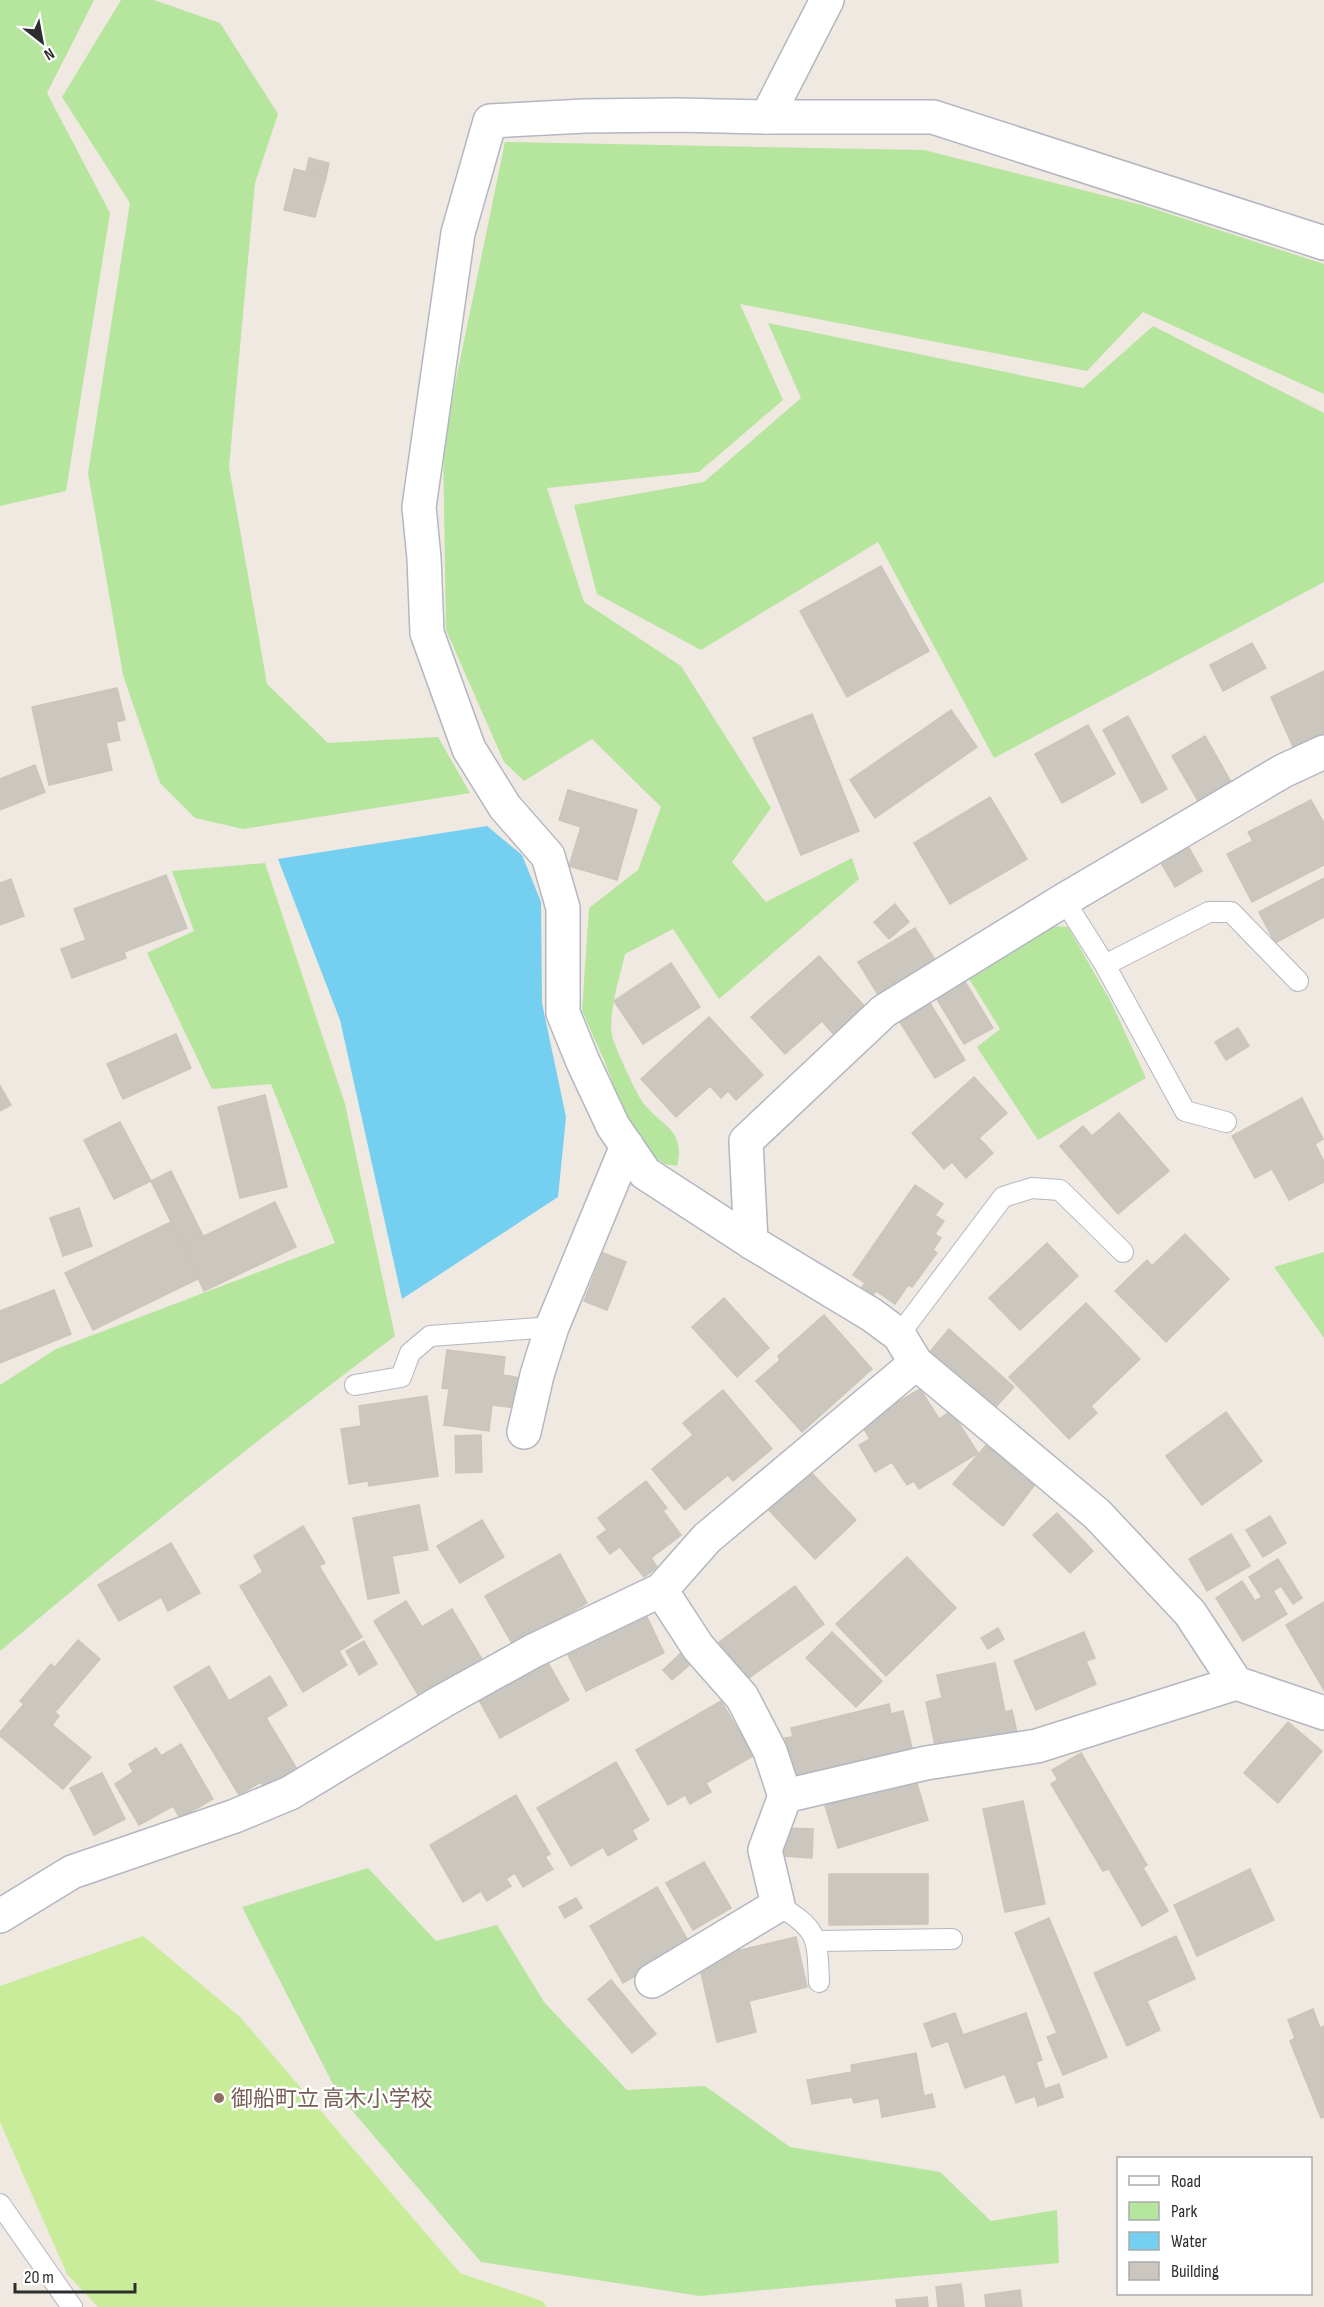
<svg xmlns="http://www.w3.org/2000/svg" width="1324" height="2307" font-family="'Sofia Sans Condensed','Noto Sans JP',sans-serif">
  <rect width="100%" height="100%" fill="#efe9e1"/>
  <g fill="#b6e59e">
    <path d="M 0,0 L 94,0 L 47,93 L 110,213 L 66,491 L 0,506 Z"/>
    <path d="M 121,0 L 154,0 L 220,23 L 278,114 L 255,183 L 229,467 L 267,684 L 328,743 L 438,737 L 470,793 L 243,829 L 195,818 L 160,783 L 123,675 L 88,473 L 130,203 L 62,97 Z"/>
    <path d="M 505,142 L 924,150 L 1142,205 L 1324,264 L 1324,394 L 1143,312 L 1087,371 L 740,304 L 783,400 L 699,472 L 547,488 L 584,602 L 681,666 L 771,808 L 732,862 L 766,902 L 852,858 L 859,879 L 719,999 L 673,929 L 625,954 C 620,976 608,1013 612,1035 C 614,1046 634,1088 640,1098 C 656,1125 687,1126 677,1166 L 665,1164 L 648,1153 L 624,1113 L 604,1060 L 582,1011 L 589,908 L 638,870 L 661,807 L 592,739 L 524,781 L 504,762 L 446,630 L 443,443 Z"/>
    <path d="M 768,323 L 1083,388 L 1153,326 L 1324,413 L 1324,582 L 994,758 L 878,542 L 701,650 L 597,594 L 574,505 L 704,482 L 801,398 Z"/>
    <path d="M 265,863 L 345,1104 L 395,1336 C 260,1437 129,1542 0,1651 L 0,1385 L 56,1349 L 335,1243 L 271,1084 L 212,1089 L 147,953 L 194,931 L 172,871 Z"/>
    <path d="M 1053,926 L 1068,927 L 1111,1002 L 1146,1078 L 1038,1140 L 977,1047 L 1000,1029 L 968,977 Z"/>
    <path d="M 1324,1252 L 1324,1338 L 1274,1267 Z"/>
    <path d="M 368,1868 L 436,1941 L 497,1925 L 544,2002 L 627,2090 L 705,2086 L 790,2147 L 940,2172 L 991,2221 L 1057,2210 L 1059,2263 L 700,2296 L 481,2262 L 338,2094 L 242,1907 Z"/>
  </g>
  <path fill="#c9ec9a" d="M 143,1936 L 240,2017 L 460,2273 L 542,2301 L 547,2307 L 98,2307 L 67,2274 L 0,2122 L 0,1986 Z"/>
  <path fill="#75cff0" d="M 487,826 L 522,855 L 541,902 L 542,1003 L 566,1117 L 558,1197 L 402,1299 L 340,1020 L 278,859 Z"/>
  <g fill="#cbc7bf" stroke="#cbc5ba" stroke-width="1.5">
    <path d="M 309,158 L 329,163 L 326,177 L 306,172 Z"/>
    <path d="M 294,169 L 326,177 L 315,217 L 284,210 Z"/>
    <path d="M 881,566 L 929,651 L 847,697 L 800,611 Z"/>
    <path d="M 1252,643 L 1266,668 L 1223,691 L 1210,665 Z"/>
    <path d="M 1324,671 L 1324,738 L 1295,751 L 1271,697 Z"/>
    <path d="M 117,688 L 125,720 L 116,722 L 120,740 L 106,743 L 112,770 L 49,785 L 32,707 Z"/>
    <path d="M 951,710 L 977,747 L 875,818 L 850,780 Z"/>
    <path d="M 812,714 L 859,831 L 801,855 L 753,738 Z"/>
    <path d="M 1128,716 L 1167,789 L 1142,803 L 1103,730 Z"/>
    <path d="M 1088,725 L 1115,774 L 1062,803 L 1035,754 Z"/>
    <path d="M 1205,736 L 1231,782 L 1198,801 L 1172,756 Z"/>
    <path d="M 35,765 L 45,792 L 0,810 L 0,779 Z"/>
    <path d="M 568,790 L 637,810 L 617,880 L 569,866 L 581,827 L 559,820 Z"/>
    <path d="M 990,797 L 1027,859 L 950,904 L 914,843 Z"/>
    <path d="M 1311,800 L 1324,823 L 1324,865 L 1252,902 L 1227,854 L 1253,841 L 1248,832 Z"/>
    <path d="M 1188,846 L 1202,871 L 1175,887 L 1160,861 Z"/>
    <path d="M 166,875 L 187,928 L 124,952 L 126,958 L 72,978 L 61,949 L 86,940 L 74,909 Z"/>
    <path d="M 1324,878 L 1324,917 L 1275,943 L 1259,912 Z"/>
    <path d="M 11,879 L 24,916 L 0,925 L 0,883 Z"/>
    <path d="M 895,904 L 909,922 L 889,939 L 874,922 Z"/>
    <path d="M 915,928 L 937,963 L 880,998 L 858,962 Z"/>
    <path d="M 819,956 L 866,1008 L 835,1036 L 822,1021 L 785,1054 L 751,1017 Z"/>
    <path d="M 671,963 L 700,1007 L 643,1044 L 614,1001 Z"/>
    <path d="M 964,980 L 993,1028 L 964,1044 L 935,996 Z"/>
    <path d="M 928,1000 L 965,1060 L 935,1078 L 898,1019 Z"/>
    <path d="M 709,1017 L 763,1075 L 736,1100 L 728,1091 L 721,1098 L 710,1086 L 676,1117 L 641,1079 Z"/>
    <path d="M 1238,1028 L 1249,1046 L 1226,1060 L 1215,1042 Z"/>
    <path d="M 176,1034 L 191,1068 L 123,1099 L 107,1064 Z"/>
    <path d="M 974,1077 L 1007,1113 L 979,1138 L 993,1153 L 966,1178 L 952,1162 L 944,1169 L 912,1133 Z"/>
    <path d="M 0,1086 L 11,1105 L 0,1111 Z"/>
    <path d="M 265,1095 L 287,1187 L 240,1198 L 218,1107 Z"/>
    <path d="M 1302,1098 L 1323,1139 L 1315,1144 L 1324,1162 L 1324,1182 L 1289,1200 L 1272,1169 L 1255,1178 L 1232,1136 Z"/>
    <path d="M 1119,1113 L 1169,1171 L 1118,1214 L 1060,1146 L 1083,1126 L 1092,1136 Z"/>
    <path d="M 120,1122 L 151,1181 L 114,1199 L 84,1140 Z"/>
    <path d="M 171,1171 L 203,1236 L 183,1246 L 151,1181 Z"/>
    <path d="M 915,1185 L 943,1204 L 935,1215 L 944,1221 L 935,1234 L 941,1238 L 933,1250 L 937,1253 L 912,1287 L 908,1285 L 895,1304 L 876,1291 L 871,1298 L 860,1290 L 865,1283 L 853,1275 Z"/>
    <path d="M 275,1202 L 296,1247 L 204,1291 L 183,1246 Z"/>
    <path d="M 79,1208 L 92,1246 L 63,1256 L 50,1218 Z"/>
    <path d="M 171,1222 L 198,1279 L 93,1330 L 65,1273 Z"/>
    <path d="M 1185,1234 L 1229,1279 L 1166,1342 L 1115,1291 L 1147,1260 L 1152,1266 Z"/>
    <path d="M 1047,1243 L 1078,1276 L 1020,1330 L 989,1298 Z"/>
    <path d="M 603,1253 L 626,1262 L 607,1310 L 584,1301 Z"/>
    <path d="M 54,1290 L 71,1334 L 0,1363 L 0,1311 Z"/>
    <path d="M 724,1298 L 769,1348 L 737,1377 L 692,1327 Z"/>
    <path d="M 1086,1303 L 1140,1359 L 1091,1406 L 1097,1413 L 1069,1439 L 1009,1377 Z"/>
    <path d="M 824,1315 L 872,1369 L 802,1432 L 756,1381 L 780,1360 L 778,1356 Z"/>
    <path d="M 949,1329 L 1014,1387 L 993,1410 L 929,1353 Z"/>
    <path d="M 447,1350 L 505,1357 L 503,1375 L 521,1378 L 517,1408 L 492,1405 L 489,1431 L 444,1425 L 449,1389 L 442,1388 Z"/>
    <path d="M 920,1389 L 939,1419 L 951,1411 L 978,1453 L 919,1489 L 914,1481 L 907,1485 L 892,1462 L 875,1472 L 859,1445 L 870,1439 L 861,1424 Z"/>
    <path d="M 723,1390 L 772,1449 L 733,1481 L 728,1475 L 685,1510 L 652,1469 L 693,1435 L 683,1423 Z"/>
    <path d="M 427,1396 L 438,1476 L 369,1486 L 368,1481 L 349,1484 L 341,1429 L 361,1426 L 359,1406 Z"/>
    <path d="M 1226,1412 L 1262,1461 L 1202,1505 L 1166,1456 Z"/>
    <path d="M 481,1435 L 482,1472 L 456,1473 L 455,1436 Z"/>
    <path d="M 987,1444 L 1037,1482 L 1003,1526 L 953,1484 Z"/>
    <path d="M 809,1470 L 856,1520 L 815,1559 L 767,1508 Z"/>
    <path d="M 646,1481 L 667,1508 L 663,1511 L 681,1535 L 651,1558 L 657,1567 L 644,1577 L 620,1547 L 610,1554 L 597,1537 L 607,1530 L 598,1518 Z"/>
    <path d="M 419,1505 L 428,1550 L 392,1556 L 399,1593 L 368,1599 L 353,1518 Z"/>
    <path d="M 1057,1513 L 1093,1551 L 1070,1573 L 1033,1535 Z"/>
    <path d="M 1270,1516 L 1286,1543 L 1263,1557 L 1246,1530 Z"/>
    <path d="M 482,1520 L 504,1557 L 460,1583 L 437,1546 Z"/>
    <path d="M 303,1526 L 325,1563 L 319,1566 L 362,1637 L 339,1651 L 347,1665 L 303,1692 L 240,1586 L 263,1572 L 254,1556 Z"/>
    <path d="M 1231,1534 L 1250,1566 L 1207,1591 L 1189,1559 Z"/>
    <path d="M 171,1543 L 200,1593 L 168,1611 L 161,1597 L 119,1621 L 98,1585 Z"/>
    <path d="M 560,1554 L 587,1603 L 513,1645 L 485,1596 Z"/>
    <path d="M 907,1557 L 956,1608 L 886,1676 L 836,1624 Z"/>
    <path d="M 1278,1559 L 1302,1598 L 1293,1604 L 1281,1586 L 1273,1591 L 1287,1614 L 1243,1641 L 1216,1598 L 1242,1581 L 1255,1601 L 1262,1597 L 1249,1577 Z"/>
    <path d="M 795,1586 L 824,1624 L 746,1680 L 718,1643 Z"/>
    <path d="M 406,1601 L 422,1627 L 452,1609 L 483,1661 L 420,1698 L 374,1621 Z"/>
    <path d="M 1324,1602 L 1324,1690 L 1286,1625 Z"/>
    <path d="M 647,1617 L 664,1653 L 586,1691 L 568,1655 Z"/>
    <path d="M 998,1628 L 1004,1639 L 988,1649 L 981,1638 Z"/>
    <path d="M 832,1632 L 882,1681 L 856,1707 L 806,1658 Z"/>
    <path d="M 1084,1632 L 1095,1658 L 1086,1661 L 1096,1684 L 1036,1710 L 1014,1661 Z"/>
    <path d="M 78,1640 L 100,1659 L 55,1712 L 59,1716 L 52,1725 L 91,1757 L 63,1789 L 0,1736 L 0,1732 L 24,1704 L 20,1701 L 51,1664 L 55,1667 Z"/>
    <path d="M 364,1641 L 377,1664 L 359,1675 L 346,1651 Z"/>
    <path d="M 683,1651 L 693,1662 L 672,1680 L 663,1670 Z"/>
    <path d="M 547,1661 L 569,1700 L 500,1738 L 479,1700 Z"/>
    <path d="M 995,1663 L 1005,1712 L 1012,1710 L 1017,1733 L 936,1750 L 926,1702 L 942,1698 L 937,1675 Z"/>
    <path d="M 209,1666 L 229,1701 L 270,1676 L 287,1705 L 266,1718 L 297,1769 L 264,1788 L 261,1782 L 239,1795 L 174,1687 Z"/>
    <path d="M 721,1701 L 753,1756 L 706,1783 L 711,1792 L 690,1804 L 685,1795 L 668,1805 L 636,1750 Z"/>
    <path d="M 889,1704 L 891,1714 L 903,1711 L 912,1748 L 794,1776 L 785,1738 L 793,1737 L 791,1728 Z"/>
    <path d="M 1288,1722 L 1322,1751 L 1278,1803 L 1244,1773 Z"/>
    <path d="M 181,1744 L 213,1799 L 180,1818 L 173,1806 L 139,1825 L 115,1784 L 133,1772 L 129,1764 L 156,1748 L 161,1756 Z"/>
    <path d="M 1081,1753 L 1147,1865 L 1143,1868 L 1168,1911 L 1142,1926 L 1109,1869 L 1103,1871 L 1051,1784 L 1058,1780 L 1052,1770 Z"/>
    <path d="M 616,1762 L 649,1820 L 632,1830 L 637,1839 L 608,1856 L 603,1847 L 571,1866 L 537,1808 Z"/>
    <path d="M 102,1773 L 125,1819 L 94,1835 L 70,1788 Z"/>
    <path d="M 915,1777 L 928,1820 L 838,1848 L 825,1806 Z"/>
    <path d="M 516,1795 L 550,1854 L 545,1857 L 553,1869 L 523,1887 L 515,1873 L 506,1879 L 511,1886 L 487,1901 L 481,1891 L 463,1902 L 430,1845 Z"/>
    <path d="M 1023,1801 L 1045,1904 L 1005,1912 L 983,1809 Z"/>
    <path d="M 785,1828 L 813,1829 L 812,1858 L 783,1856 Z"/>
    <path d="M 704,1862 L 731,1908 L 693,1930 L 666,1883 Z"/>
    <path d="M 1250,1869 L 1274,1920 L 1197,1956 L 1174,1905 Z"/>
    <path d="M 829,1874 L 928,1874 L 928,1924 L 829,1925 Z"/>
    <path d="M 657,1887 L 690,1944 L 623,1983 L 590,1926 Z"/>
    <path d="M 576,1898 L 582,1908 L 565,1918 L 559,1907 Z"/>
    <path d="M 1049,1918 L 1107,2057 L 1063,2075 L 1047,2037 L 1057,2033 L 1015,1933 Z"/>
    <path d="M 1176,1936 L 1195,1979 L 1147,2001 L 1160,2030 L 1127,2046 L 1094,1973 Z"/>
    <path d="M 796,1937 L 807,1987 L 749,2001 L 756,2032 L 717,2042 L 698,1960 Z"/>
    <path d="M 611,1980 L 656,2034 L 632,2053 L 588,1999 Z"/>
    <path d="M 1313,2009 L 1320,2028 L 1324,2026 L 1324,2117 L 1321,2118 L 1290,2041 L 1295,2038 L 1288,2020 Z"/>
    <path d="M 955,2013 L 963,2035 L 1026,2013 L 1042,2060 L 1036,2062 L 1045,2089 L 1059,2084 L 1063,2097 L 1038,2106 L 1035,2096 L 1016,2103 L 1005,2074 L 965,2088 L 948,2041 L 932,2047 L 924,2024 Z"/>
    <path d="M 916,2053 L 924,2096 L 932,2094 L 935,2107 L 882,2117 L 879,2098 L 854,2103 L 852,2097 L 812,2104 L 807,2080 L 852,2072 L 851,2065 Z"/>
    <path d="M 961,2284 L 964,2307 L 938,2307 L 936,2287 Z"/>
    <path d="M 1020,2290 L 1022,2307 L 986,2307 L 985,2295 Z"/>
    <path d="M 927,2297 L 928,2307 L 897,2307 L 896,2300 Z"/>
  </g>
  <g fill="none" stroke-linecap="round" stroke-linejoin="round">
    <g stroke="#b4b7c1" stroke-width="22">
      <g id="service">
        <path d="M 1064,900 L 1105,965 L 1185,1111 L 1226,1122"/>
        <path d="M 1105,965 L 1209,912 L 1231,912 L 1298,981"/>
        <path d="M 899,1335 L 1003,1197 L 1032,1188 L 1060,1190 L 1123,1252"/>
        <path d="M 355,1385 L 401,1377 L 410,1353 L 430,1336 L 552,1327"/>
        <path d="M 778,1905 C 819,1930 817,1937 819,1982"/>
        <path d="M 817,1941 L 952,1939"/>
        <path d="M 0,2204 L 72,2307"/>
      </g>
    </g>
    <g stroke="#b4b7c1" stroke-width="36">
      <g id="minor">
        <path d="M 767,117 L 827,0"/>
        <path d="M 1324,243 L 933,117 L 767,117 L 677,115 L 584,116 L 490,121 L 458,233 L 419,507 L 424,558 L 427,633 L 469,749 L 505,807 L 548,856 L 563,908 L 563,1013 L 583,1062 L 613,1126 L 645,1173 L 751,1242 L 872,1315 L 899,1335 L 916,1363 L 1097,1514 L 1190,1613 L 1236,1683 L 1324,1713"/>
        <path d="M 751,1242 L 746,1141 L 884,1011 L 1064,900 L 1283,771 L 1324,752"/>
        <path d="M 524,1432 L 537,1375 L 552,1327 L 627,1146"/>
        <path d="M 661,1590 L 698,1647 L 742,1697 L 770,1751 L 785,1796"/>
        <path d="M 0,1916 L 72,1872 L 235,1816 L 290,1793 L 441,1702 L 533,1651 L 661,1590 L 707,1538 L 916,1363"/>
        <path d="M 652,1981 L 778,1905 L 765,1850 L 785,1796 L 926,1763 L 1037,1746 L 1236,1683"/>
      </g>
    </g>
    <use href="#service" stroke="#fff" stroke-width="20"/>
    <use href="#minor" stroke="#fff" stroke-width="33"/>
  </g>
  <circle fill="#8d6e63" stroke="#fff" stroke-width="2" cx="219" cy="2098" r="6"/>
  <g text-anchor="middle" stroke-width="5" stroke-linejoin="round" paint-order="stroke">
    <g font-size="22" fill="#785e54" stroke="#fff" text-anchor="start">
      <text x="231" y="2106">御船町立 高木小学校</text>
    </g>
  </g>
  <rect x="1117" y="2157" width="195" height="138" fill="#ffffff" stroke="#ababab" stroke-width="1.5"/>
  <rect x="1129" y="2176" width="30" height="9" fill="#ffffff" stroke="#ababab" stroke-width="1.5"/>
  <text x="1171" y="2187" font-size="18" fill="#2e2e2e">Road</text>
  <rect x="1129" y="2202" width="30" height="18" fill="#b6e59e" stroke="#ababab" stroke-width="1.5"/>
  <text x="1171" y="2217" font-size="18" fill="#2e2e2e">Park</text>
  <rect x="1129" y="2232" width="30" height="18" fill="#75cff0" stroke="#ababab" stroke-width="1.5"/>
  <text x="1171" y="2247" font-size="18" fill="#2e2e2e">Water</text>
  <rect x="1129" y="2262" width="30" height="18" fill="#cbc7bf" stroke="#ababab" stroke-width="1.5"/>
  <text x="1171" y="2277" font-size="18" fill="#2e2e2e">Building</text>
  <g transform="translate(42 42) rotate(149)" stroke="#ffffff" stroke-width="4.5" paint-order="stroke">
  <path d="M0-4.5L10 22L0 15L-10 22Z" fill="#2e2e2e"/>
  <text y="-9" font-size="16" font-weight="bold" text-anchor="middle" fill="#2e2e2e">N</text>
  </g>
  <path d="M15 2283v9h120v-9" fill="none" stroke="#2e2e2e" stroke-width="3"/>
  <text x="24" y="2283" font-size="18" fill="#2e2e2e" stroke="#ffffff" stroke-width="4.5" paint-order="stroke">20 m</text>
</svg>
